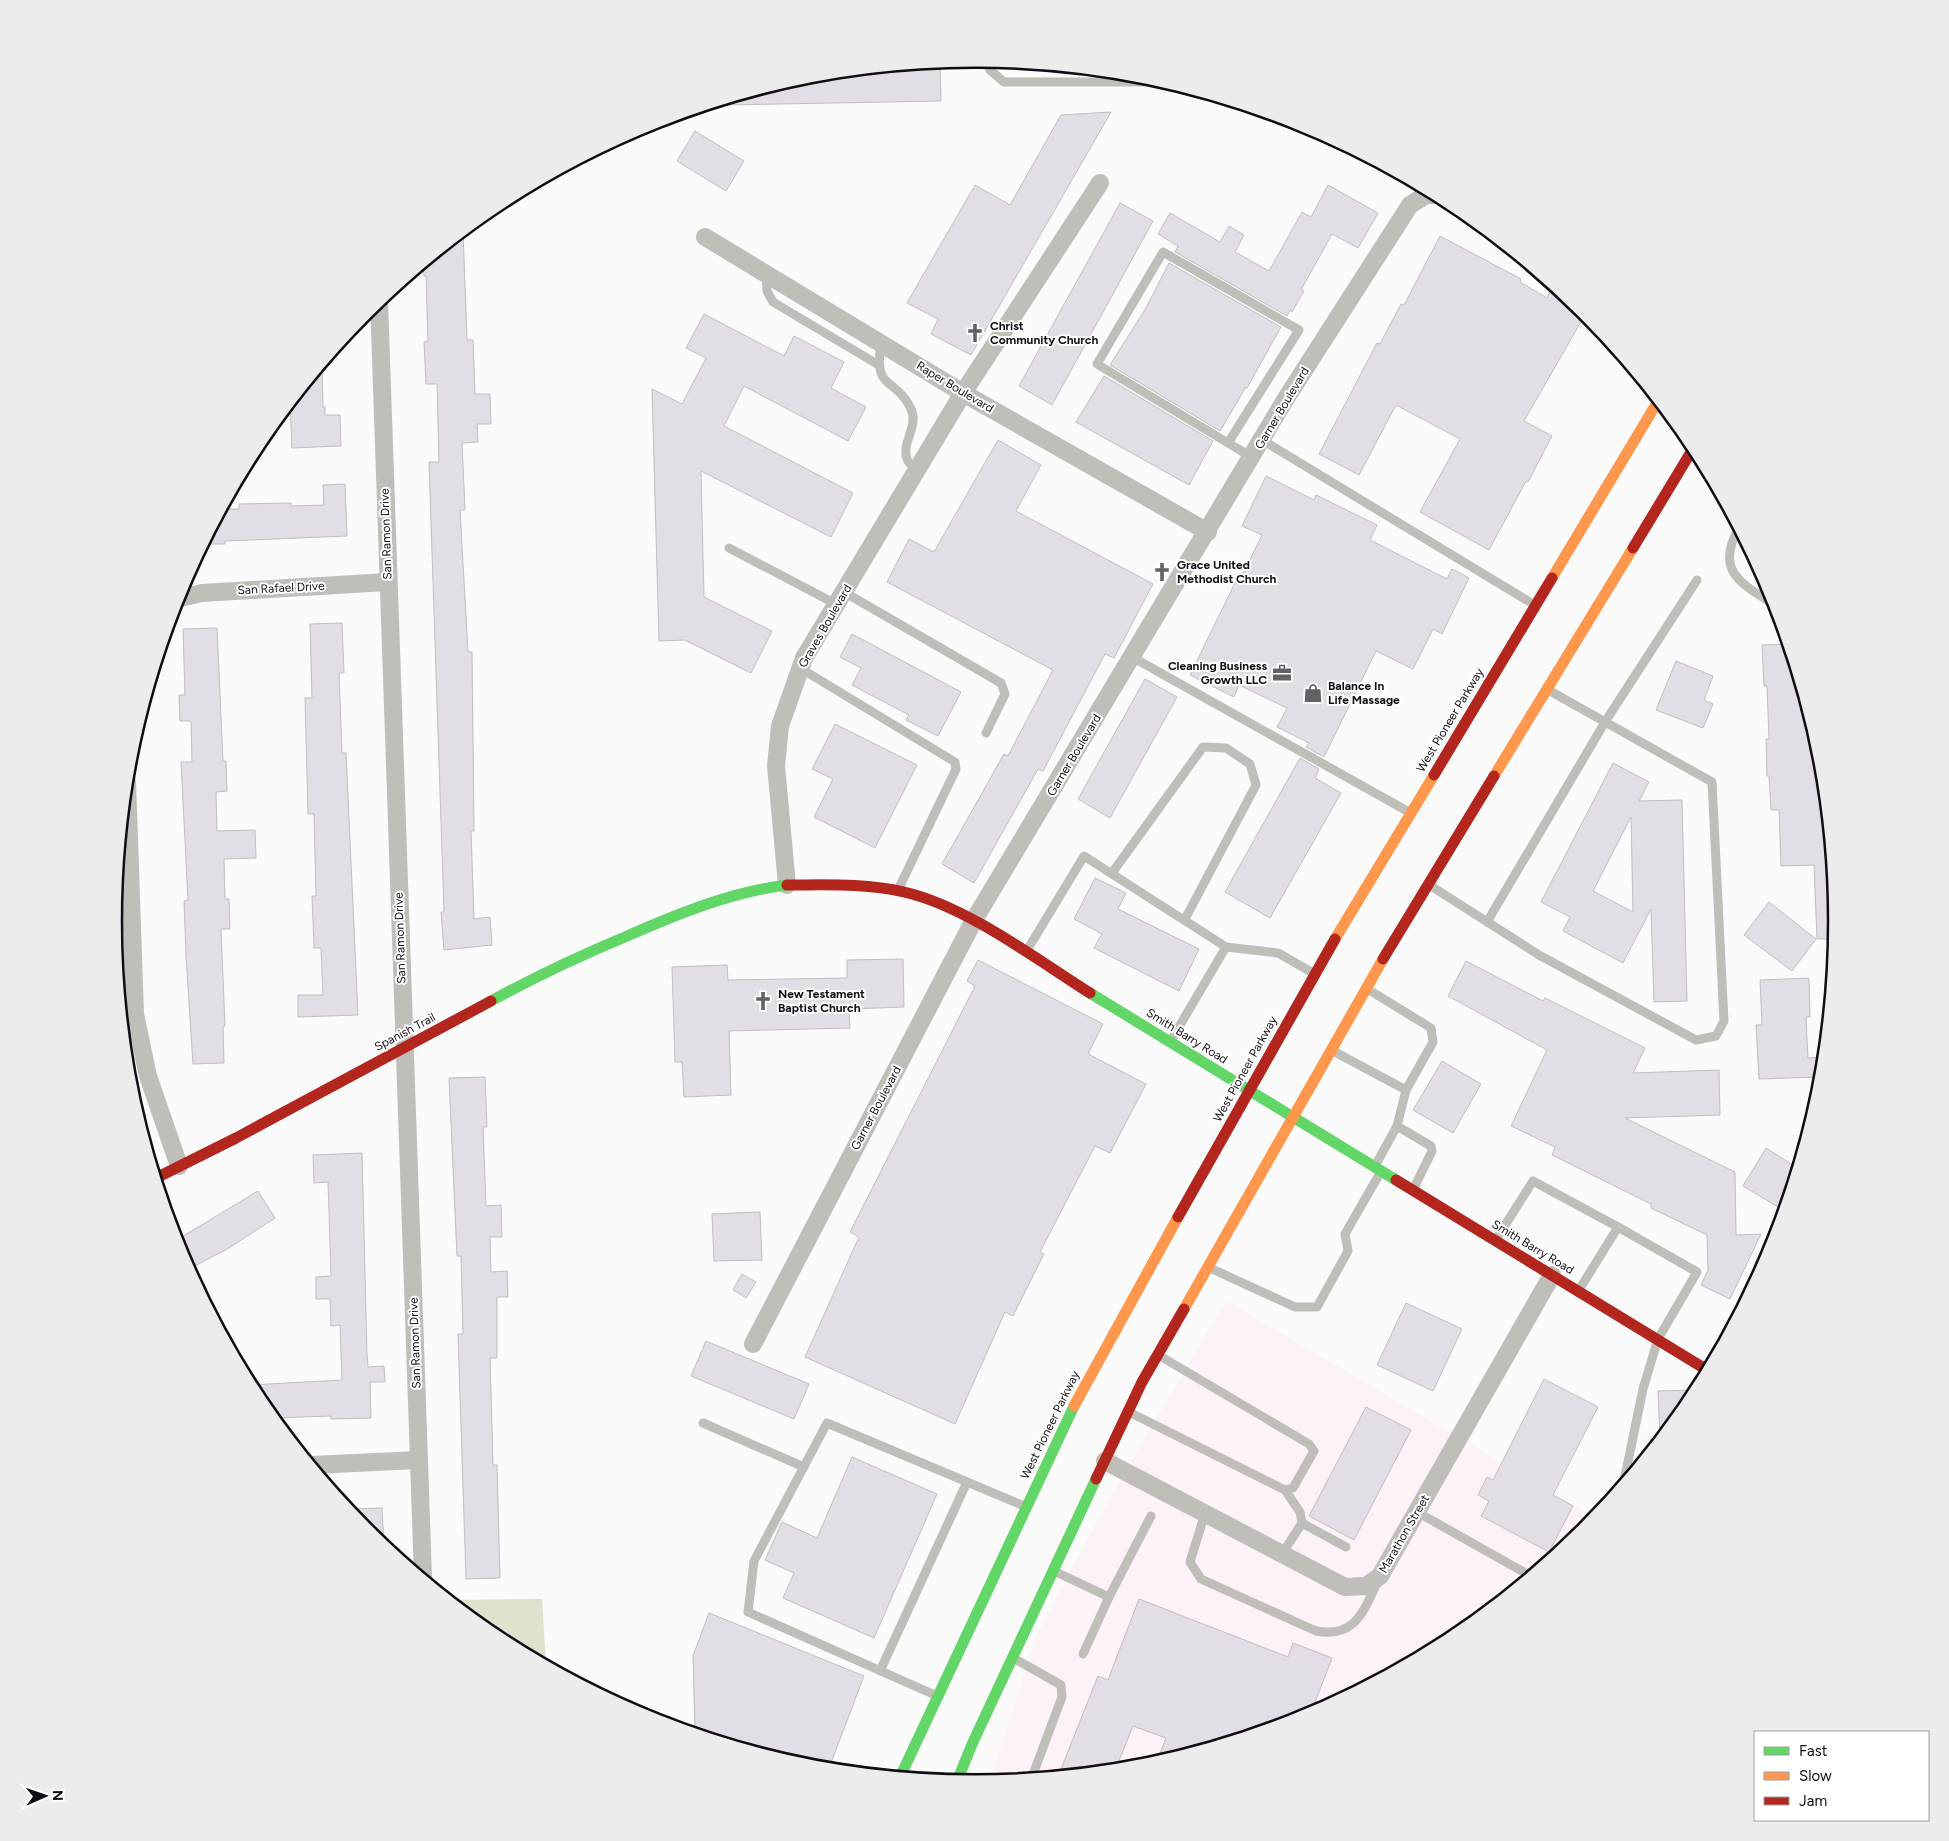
<svg xmlns="http://www.w3.org/2000/svg" width="1949" height="1841" font-family="Figtree,sans-serif">
  <rect width="100%" height="100%" fill="#fbfbfb"/>
  <path fill="#fdf2f7" d="M 1226,1301 L 1594,1517 L 1584,1530 L 1453,1637 L 1304,1717 L 1142,1766 L 990,1781 L 1036,1636 L 1119,1481 Z"/>
  <path fill="#dee3ce" d="M 542,1599 L 546,1664 L 496,1637 L 450,1600 Z"/>
  <g fill="#e3dde6" stroke="#c1bdc2" fill-rule="evenodd">
    <path d="M 940,62 L 941,101 L 725,105 L 724,100 L 807,75 Z"/>
    <path d="M 1111,112 L 971,355 L 931,334 L 938,319 L 907,303 L 975,185 L 1010,205 L 1061,115 Z"/>
    <path d="M 695,131 L 744,161 L 726,191 L 677,161 Z"/>
    <path d="M 1328,185 L 1378,213 L 1358,248 L 1332,234 L 1301,290 L 1304,291 L 1292,312 L 1290,310 L 1287,316 L 1175,252 L 1178,246 L 1158,234 L 1170,213 L 1220,242 L 1229,226 L 1244,235 L 1235,252 L 1269,271 L 1302,212 L 1311,217 Z"/>
    <path d="M 1120,203 L 1153,221 L 1052,405 L 1019,386 Z"/>
    <path d="M 463,231 L 467,340 L 473,340 L 475,394 L 490,394 L 491,424 L 477,424 L 478,442 L 462,443 L 465,510 L 460,510 L 468,652 L 472,652 L 474,831 L 471,831 L 474,919 L 490,917 L 492,945 L 444,950 L 441,912 L 444,912 L 429,462 L 439,462 L 437,384 L 426,384 L 424,342 L 428,341 L 426,276 L 424,276 L 423,263 Z"/>
    <path d="M 1440,236 L 1521,279 L 1520,282 L 1547,298 L 1553,286 L 1586,313 L 1524,421 L 1552,436 L 1528,482 L 1526,481 L 1489,550 L 1420,512 L 1460,439 L 1396,405 L 1359,475 L 1319,454 L 1377,343 L 1380,344 L 1401,304 L 1404,305 Z"/>
    <path d="M 1169,263 L 1281,327 L 1247,388 L 1246,387 L 1220,431 L 1110,365 L 1146,308 Z"/>
    <path d="M 704,314 L 784,356 L 794,336 L 844,362 L 831,388 L 866,407 L 848,441 L 744,386 L 724,426 L 853,493 L 831,537 L 701,471 L 704,597 L 772,631 L 751,673 L 685,640 L 659,641 L 652,389 L 682,404 L 706,358 L 686,348 Z"/>
    <path d="M 322,364 L 323,407 L 325,407 L 325,415 L 340,415 L 341,446 L 292,448 L 290,403 Z"/>
    <path d="M 1104,376 L 1213,441 L 1189,485 L 1076,422 Z"/>
    <path d="M 998,440 L 1041,465 L 1016,511 L 1153,584 L 1114,658 L 1105,654 L 1043,771 L 1038,769 L 974,883 L 942,864 L 1004,754 L 1008,756 L 1053,670 L 887,582 L 909,539 L 934,552 Z"/>
    <path d="M 1266,476 L 1314,500 L 1316,495 L 1377,525 L 1370,540 L 1447,579 L 1452,569 L 1469,578 L 1442,634 L 1433,629 L 1413,669 L 1376,651 L 1324,757 L 1306,747 L 1309,743 L 1277,727 L 1287,708 L 1239,685 L 1234,697 L 1190,675 L 1235,583 L 1238,584 L 1262,535 L 1242,526 Z"/>
    <path d="M 345,484 L 347,536 L 225,541 L 225,544 L 203,544 L 222,509 L 239,509 L 239,504 L 291,503 L 291,506 L 324,505 L 323,485 Z"/>
    <path d="M 342,623 L 344,673 L 339,673 L 342,753 L 346,753 L 358,1015 L 298,1017 L 298,995 L 323,995 L 321,948 L 314,948 L 312,896 L 316,896 L 314,814 L 308,814 L 305,698 L 312,698 L 310,624 Z"/>
    <path d="M 217,628 L 223,761 L 226,761 L 227,791 L 216,792 L 217,831 L 255,830 L 256,858 L 224,859 L 225,899 L 229,899 L 230,929 L 221,929 L 225,1026 L 223,1026 L 224,1063 L 193,1064 L 186,956 L 184,901 L 188,900 L 181,762 L 192,762 L 191,721 L 180,721 L 179,695 L 185,695 L 183,629 Z"/>
    <path d="M 852,634 L 961,692 L 938,736 L 906,720 L 909,715 L 852,685 L 861,668 L 840,657 Z"/>
    <path d="M 1787,644 L 1820,753 L 1836,921 L 1834,939 L 1817,939 L 1814,865 L 1781,866 L 1779,810 L 1771,810 L 1769,776 L 1767,776 L 1766,739 L 1769,739 L 1767,686 L 1764,686 L 1762,645 Z"/>
    <path d="M 1676,661 L 1713,676 L 1704,700 L 1713,704 L 1703,728 L 1656,710 Z"/>
    <path d="M 1145,679 L 1177,697 L 1110,818 L 1078,799 Z"/>
    <path d="M 835,724 L 917,765 L 875,848 L 814,817 L 833,779 L 812,769 Z"/>
    <path d="M 1300,758 L 1319,769 L 1315,778 L 1341,793 L 1270,918 L 1225,892 Z"/>
    <path d="M 1613,763 L 1649,782 L 1639,801 L 1682,800 L 1687,1001 L 1654,1002 L 1651,909 L 1623,963 L 1563,931 L 1570,917 L 1541,902 ZM 1631,817 L 1633,912 L 1593,891 Z"/>
    <path d="M 1095,878 L 1126,893 L 1118,909 L 1199,949 L 1179,991 L 1094,948 L 1102,934 L 1074,919 Z"/>
    <path d="M 1769,902 L 1816,939 L 1792,971 L 1744,935 Z"/>
    <path d="M 903,959 L 904,1007 L 849,1009 L 850,1028 L 729,1031 L 731,1095 L 684,1097 L 682,1062 L 675,1062 L 672,967 L 727,965 L 728,980 L 847,978 L 847,960 Z"/>
    <path d="M 978,960 L 1103,1024 L 1088,1054 L 1146,1084 L 1110,1153 L 1095,1146 L 1040,1252 L 1044,1254 L 1013,1316 L 1005,1312 L 955,1424 L 805,1357 L 859,1237 L 850,1232 L 975,986 L 967,981 Z"/>
    <path d="M 1466,961 L 1543,1001 L 1545,998 L 1645,1048 L 1633,1073 L 1719,1070 L 1720,1115 L 1625,1118 L 1735,1172 L 1736,1235 L 1761,1234 L 1730,1299 L 1701,1285 L 1708,1270 L 1707,1235 L 1651,1208 L 1651,1204 L 1552,1155 L 1555,1147 L 1511,1126 L 1547,1050 L 1448,996 Z"/>
    <path d="M 1809,978 L 1810,1017 L 1806,1017 L 1808,1058 L 1823,1057 L 1821,1077 L 1759,1079 L 1756,1025 L 1762,1025 L 1760,980 Z"/>
    <path d="M 1442,1061 L 1481,1084 L 1453,1133 L 1413,1110 Z"/>
    <path d="M 485,1077 L 487,1127 L 483,1127 L 486,1206 L 501,1205 L 502,1237 L 490,1237 L 491,1272 L 507,1271 L 508,1297 L 497,1297 L 497,1358 L 490,1358 L 493,1465 L 497,1465 L 500,1578 L 466,1579 L 458,1334 L 463,1334 L 461,1256 L 457,1256 L 449,1078 Z"/>
    <path d="M 1766,1148 L 1796,1167 L 1783,1210 L 1743,1186 Z"/>
    <path d="M 362,1153 L 367,1354 L 368,1367 L 384,1366 L 385,1382 L 370,1382 L 371,1418 L 331,1419 L 331,1416 L 273,1418 L 258,1399 L 250,1385 L 342,1380 L 340,1325 L 331,1326 L 330,1299 L 316,1299 L 316,1277 L 331,1276 L 328,1182 L 314,1183 L 313,1155 Z"/>
    <path d="M 258,1191 L 275,1218 L 229,1248 L 189,1269 L 175,1241 Z"/>
    <path d="M 760,1212 L 762,1260 L 714,1261 L 712,1214 Z"/>
    <path d="M 742,1274 L 756,1282 L 746,1298 L 733,1290 Z"/>
    <path d="M 1406,1303 L 1462,1329 L 1433,1391 L 1377,1365 Z"/>
    <path d="M 706,1341 L 809,1384 L 794,1419 L 691,1376 Z"/>
    <path d="M 1544,1379 L 1598,1407 L 1553,1495 L 1573,1506 L 1549,1552 L 1481,1516 L 1489,1501 L 1478,1495 L 1487,1477 L 1493,1480 Z"/>
    <path d="M 1696,1390 L 1691,1400 L 1660,1438 L 1658,1391 Z"/>
    <path d="M 1366,1407 L 1411,1430 L 1354,1540 L 1309,1516 Z"/>
    <path d="M 852,1457 L 937,1494 L 874,1638 L 783,1598 L 794,1573 L 765,1560 L 782,1522 L 817,1538 Z"/>
    <path d="M 382,1508 L 384,1545 L 365,1530 L 348,1509 Z"/>
    <path d="M 1139,1599 L 1288,1657 L 1293,1643 L 1332,1658 L 1311,1713 L 1157,1761 L 1166,1738 L 1133,1726 L 1116,1768 L 1059,1774 L 1098,1676 L 1108,1680 Z"/>
    <path d="M 709,1613 L 864,1676 L 829,1768 L 806,1766 L 695,1732 L 693,1656 Z"/>
  </g>
  <g fill="none" stroke-linecap="round" stroke-linejoin="round">
    <g stroke="#bfbeb9" stroke-width="9">
      <path d="M 987,60 L 990,70 L 1004,82 L 1166,82"/>
      <path d="M 766,274 L 767,291 L 773,302 L 877,364"/>
      <path d="M 881,343 C 873,393 896,376 911,409 C 919,426 901,443 907,459 C 908,463 914,467 917,471"/>
      <path d="M 1262,440 L 1533,604"/>
      <path d="M 1228,443 L 1299,330 L 1163,252 L 1097,364 L 1238,449 L 1252,457"/>
      <path d="M 1738,529 C 1715,572 1742,584 1775,605"/>
      <path d="M 729,548 L 836,604"/>
      <path d="M 844,592 L 1001,683 L 1005,694 L 986,733"/>
      <path d="M 1132,657 L 1409,812"/>
      <path d="M 800,668 L 955,762 L 956,769 L 898,890"/>
      <path d="M 1112,873 L 1203,747 L 1226,748 L 1250,764 L 1256,785 L 1185,919"/>
      <path d="M 1431,886 L 1539,955 L 1696,1040 L 1716,1036 L 1724,1021 L 1712,782 L 1550,691"/>
      <path d="M 1487,922 L 1605,722 L 1697,580"/>
      <path d="M 1026,952 L 1084,856 L 1226,947 L 1278,953 L 1313,973"/>
      <path d="M 1369,990 L 1431,1028 L 1433,1042 L 1406,1090 L 1397,1126 L 1431,1146 L 1432,1151 L 1413,1190"/>
      <path d="M 1170,1042 L 1226,947"/>
      <path d="M 1333,1051 L 1406,1090"/>
      <path d="M 1375,1166 L 1397,1126"/>
      <path d="M 1495,1241 L 1533,1181 L 1618,1227"/>
      <path d="M 1210,1268 L 1295,1307 L 1317,1307 L 1348,1251 L 1345,1234 L 1380,1173"/>
      <path d="M 1579,1290 L 1618,1227 L 1697,1272 L 1658,1339 L 1643,1389 L 1624,1481"/>
      <path d="M 1131,1413 L 1285,1490 L 1293,1488 L 1314,1451 L 1309,1444 L 1160,1356"/>
      <path d="M 703,1423 L 804,1467"/>
      <path d="M 1417,1512 L 1529,1575"/>
      <path d="M 1205,1513 L 1190,1562 L 1201,1579 L 1316,1631 C 1354,1638 1363,1613 1377,1583"/>
      <path d="M 1302,1523 L 1346,1547"/>
      <path d="M 1282,1554 L 1302,1523 L 1300,1512 L 1285,1490"/>
      <path d="M 1056,1572 L 1109,1597 L 1151,1516"/>
      <path d="M 1083,1654 L 1109,1597"/>
      <path d="M 1015,1659 L 1061,1685 L 1062,1697 L 1032,1777"/>
      <path d="M 880,1671 L 967,1482"/>
      <path d="M 935,1695 L 748,1612 L 754,1561 L 827,1423 L 1024,1506"/>
    </g>
    <g stroke="#bfbeb9" stroke-width="18">
      <path d="M 705,237 L 963,393 L 1208,532"/>
      <path d="M 379,300 L 423,1577"/>
      <path d="M 176,599 L 202,593 L 387,582"/>
      <path d="M 127,781 L 135,1014 L 148,1076 L 179,1166"/>
      <path d="M 787,885 L 776,766 L 780,726 L 804,658 L 963,393 L 1100,183"/>
      <path d="M 753,1344 L 974,920 L 1285,400 L 1410,205 L 1426,195 L 1436,195"/>
      <path d="M 1105,1461 L 1345,1587 L 1366,1586 L 1380,1576 L 1552,1275"/>
      <path d="M 312,1465 L 419,1460"/>
    </g>
    <g stroke="#63d668" stroke-width="11">
      <path d="M 1090,993 L 1396,1180"/>
      <path d="M 491,1001 C 535,977 579,956 625,937 C 677,914 731,892 787,885"/>
      <path d="M 901,1775 L 1074,1406"/>
      <path d="M 957,1781 L 973,1742 L 1096,1479"/>
    </g>
    <g stroke="#ff974d" stroke-width="11">
      <path d="M 1552,578 L 1658,401"/>
      <path d="M 1494,776 L 1633,548"/>
      <path d="M 1335,939 L 1434,775"/>
      <path d="M 1184,1309 L 1383,959"/>
      <path d="M 1074,1406 L 1178,1217"/>
    </g>
    <g stroke="#b3261e" stroke-width="11">
      <path d="M 1633,548 L 1694,447"/>
      <path d="M 1434,775 L 1552,578"/>
      <path d="M 787,885 C 826,885 866,883 904,892 C 966,906 1036,959 1090,993"/>
      <path d="M 1383,959 L 1494,776"/>
      <path d="M 156,1178 L 236,1138 L 491,1001"/>
      <path d="M 1396,1180 L 1707,1370"/>
      <path d="M 1178,1217 L 1335,939"/>
      <path d="M 1096,1479 L 1142,1382 L 1184,1309"/>
    </g>
  </g>
  <defs>
    <g id="church-bare" transform="scale(1.5)"><path d="M-1.2-6h2.4v3.5h3.3v2.4h-3.3V6h-2.4V-.1h-3.3v-2.4h3.3Z" fill="#646066" stroke="#fff" stroke-width="2.5" paint-order="stroke"/></g>
    <g id="office-bare" transform="scale(1.5)"><path d="M-6-3h4V-5.5h4V-3h4V5H-6ZM-1-4.5V-3h2v-1.5ZM-6 0V1H6V0Z" fill="#646066" stroke="#fff" stroke-width="2.5" paint-order="stroke"/></g>
    <g id="shop-bare" transform="scale(1.5)"><path d="M-5-2.5h2.3a2.7 3.5 0 0 1 5.4 0H5L5.5 6h-11ZM-1.5-2.5h3a1.5 2.3 0 0 0-3 0Z" fill="#646066" stroke="#fff" stroke-width="2.5" paint-order="stroke"/></g>
  </defs>
  <g fill-rule="evenodd">
    <use href="#church-bare" x="975" y="333"/>
    <use href="#church-bare" x="1162" y="572"/>
    <use href="#office-bare" x="1282" y="673"/>
    <use href="#shop-bare" x="1313" y="693"/>
    <use href="#church-bare" x="763" y="1001"/>
  </g>
  <g text-anchor="middle" stroke-width="4" stroke-linejoin="round" paint-order="stroke">
    <g font-size="12" font-weight="bold" fill="#120c15" stroke="#fff" text-anchor="start">
      <text x="990" y="330">Christ<tspan x="990" dy="14">Community Church</tspan></text>
      <text x="1177" y="569">Grace United<tspan x="1177" dy="14">Methodist Church</tspan></text>
      <text x="1267" y="670" text-anchor="end">Cleaning Business<tspan x="1267" dy="14">Growth LLC</tspan></text>
      <text x="1328" y="690">Balance In<tspan x="1328" dy="14">Life Massage</tspan></text>
      <text x="778" y="998">New Testament<tspan x="778" dy="14">Baptist Church</tspan></text>
    </g>
    <g font-size="12" fill="#120c15" stroke="#fff">
      <text transform="translate(955 387) rotate(31)" y="4">Raper Boulevard</text>
      <text transform="translate(1282 408) rotate(-59)" y="4">Garner Boulevard</text>
      <text transform="translate(386 534) rotate(-92)" y="4">San Ramon Drive</text>
      <text transform="translate(281 588) rotate(-3)" y="4">San Rafael Drive</text>
      <text transform="translate(825 626) rotate(-60)" y="4">Graves Boulevard</text>
      <text transform="translate(1450 720) rotate(-59)" y="4">West Pioneer Parkway</text>
      <text transform="translate(1074 755) rotate(-59)" y="4">Garner Boulevard</text>
      <text transform="translate(400 938) rotate(-92)" y="4">San Ramon Drive</text>
      <text transform="translate(405 1032) rotate(-28)" y="4">Spanish Trail</text>
      <text transform="translate(1187 1036) rotate(32)" y="4">Smith Barry Road</text>
      <text transform="translate(1245 1069) rotate(-61)" y="4">West Pioneer Parkway</text>
      <text transform="translate(876 1108) rotate(-62)" y="4">Garner Boulevard</text>
      <text transform="translate(1533 1247) rotate(31)" y="4">Smith Barry Road</text>
      <text transform="translate(415 1343) rotate(-92)" y="4">San Ramon Drive</text>
      <text transform="translate(1050 1425) rotate(-64)" y="4">West Pioneer Parkway</text>
      <text transform="translate(1404 1534) rotate(-60)" y="4">Marathon Street</text>
    </g>
  </g>
  <path d="M0 0H1949V1841H0ZM122 921a853 853 0 1 1 1706 0a853 853 0 1 1-1706 0Z" fill="#ececec" fill-rule="evenodd"/>
  <path fill="none" stroke="#120c15" stroke-width="2.5" d="M122 921a853 853 0 1 1 1706 0a853 853 0 1 1-1706 0Z"/>
  <rect x="1754" y="1731" width="175" height="90" fill="#ffffff" stroke="#a09ea1"/>
  <rect x="1764" y="1747" width="25" height="8" fill="#63d668" stroke="#a09ea1"/>
  <text x="1799" y="1756" font-size="15" fill="#120c15">Fast</text>
  <rect x="1764" y="1772" width="25" height="8" fill="#ff974d" stroke="#a09ea1"/>
  <text x="1799" y="1781" font-size="15" fill="#120c15">Slow</text>
  <rect x="1764" y="1797" width="25" height="8" fill="#b3261e" stroke="#a09ea1"/>
  <text x="1799" y="1806" font-size="15" fill="#120c15">Jam</text>
  <g transform="translate(45 1796) rotate(88)" stroke="#ffffff" stroke-width="4" paint-order="stroke">
  <path d="M0-4L9 19L0 12L-9 19Z" fill="#120c15"/>
  <text y="-8" font-size="14" font-weight="bold" text-anchor="middle" fill="#120c15">N</text>
  </g>
</svg>
